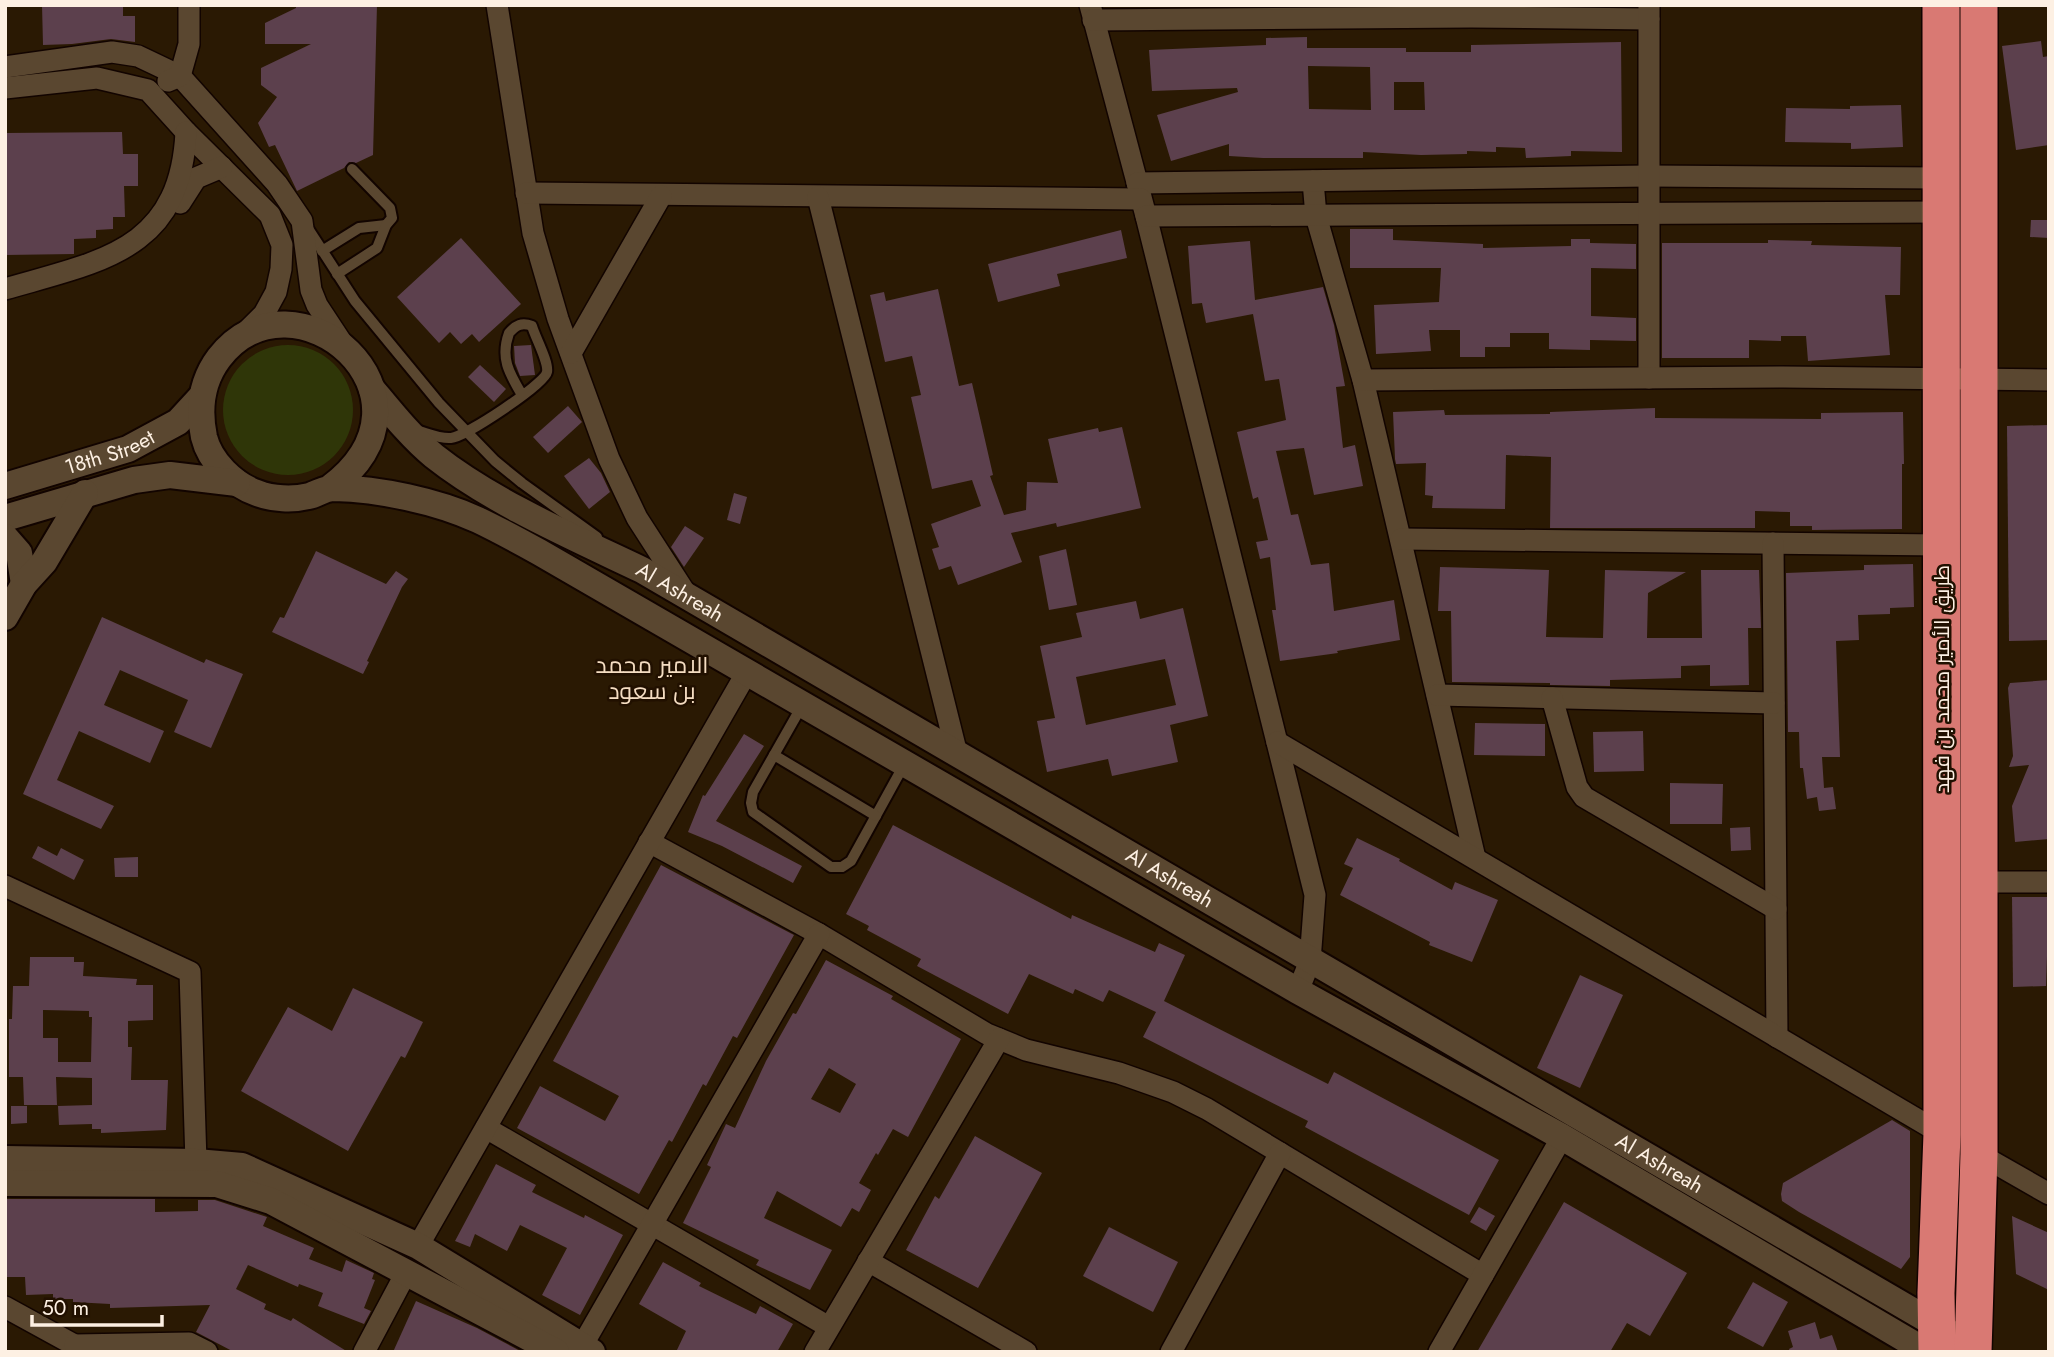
<svg xmlns="http://www.w3.org/2000/svg" width="2054" height="1357" font-family="Jost,Cairo,sans-serif">
  <rect width="100%" height="100%" fill="#2a1903"/>
  <circle fill="#2f3608" cx="288" cy="410" r="65"/>
  <g fill="#5c404d" fill-rule="evenodd">
    <path d="M 42,5 L 123,5 L 123,16 L 135,16 L 135,42 L 111,39 L 72,44 L 43,45 Z"/>
    <path d="M 296,5 L 377,5 L 373,155 L 356,163 L 349,162 L 344,168 L 297,191 L 275,145 L 269,147 L 258,123 L 277,97 L 261,85 L 261,68 L 311,44 L 265,44 L 265,23 L 296,8 Z"/>
    <path d="M 1307,37 L 1307,48 L 1406,48 L 1406,52 L 1471,52 L 1471,45 L 1621,42 L 1622,152 L 1571,151 L 1571,156 L 1526,158 L 1525,148 L 1496,147 L 1496,152 L 1467,151 L 1467,154 L 1421,155 L 1363,152 L 1363,158 L 1263,158 L 1229,156 L 1229,144 L 1171,161 L 1157,115 L 1238,92 L 1237,88 L 1152,91 L 1149,50 L 1266,45 L 1266,38 ZM 1308,66 L 1370,67 L 1371,110 L 1309,109 ZM 1394,82 L 1424,82 L 1425,110 L 1394,110 Z"/>
    <path d="M 2041,41 L 2043,57 L 2049,56 L 2049,145 L 2016,150 L 2002,46 Z"/>
    <path d="M 1901,105 L 1903,147 L 1851,149 L 1851,143 L 1785,142 L 1786,108 L 1850,109 L 1850,106 Z"/>
    <path d="M 122,132 L 123,154 L 138,154 L 138,186 L 124,186 L 125,217 L 113,217 L 113,229 L 96,230 L 96,238 L 74,239 L 74,254 L 5,255 L 5,133 Z"/>
    <path d="M 2031,220 L 2049,220 L 2049,238 L 2030,237 Z"/>
    <path d="M 1350,229 L 1393,229 L 1393,240 L 1483,244 L 1483,248 L 1571,246 L 1571,239 L 1590,239 L 1590,243 L 1636,244 L 1636,269 L 1591,268 L 1591,316 L 1636,318 L 1636,341 L 1590,340 L 1590,350 L 1549,349 L 1549,333 L 1510,333 L 1510,347 L 1485,347 L 1485,357 L 1460,357 L 1460,330 L 1429,330 L 1431,351 L 1376,354 L 1374,305 L 1439,302 L 1441,268 L 1350,268 Z"/>
    <path d="M 1121,230 L 1127,258 L 1057,274 L 1060,286 L 998,302 L 988,264 Z"/>
    <path d="M 461,238 L 521,304 L 479,342 L 472,334 L 461,344 L 450,332 L 439,343 L 397,297 Z"/>
    <path d="M 1768,240 L 1812,241 L 1811,245 L 1901,247 L 1900,295 L 1885,295 L 1890,355 L 1808,361 L 1806,336 L 1781,336 L 1781,341 L 1749,340 L 1749,358 L 1662,358 L 1662,243 L 1768,243 Z"/>
    <path d="M 1250,241 L 1255,300 L 1323,287 L 1334,325 L 1345,386 L 1336,387 L 1343,448 L 1355,445 L 1363,486 L 1314,495 L 1304,448 L 1276,451 L 1291,515 L 1298,514 L 1311,565 L 1329,563 L 1334,611 L 1394,600 L 1400,640 L 1337,651 L 1338,653 L 1280,661 L 1272,610 L 1276,610 L 1270,557 L 1260,559 L 1256,542 L 1268,540 L 1258,497 L 1253,499 L 1237,432 L 1286,420 L 1279,379 L 1265,381 L 1253,314 L 1206,323 L 1202,303 L 1192,304 L 1188,246 Z"/>
    <path d="M 938,289 L 959,386 L 972,383 L 993,475 L 990,476 L 1004,515 L 1026,510 L 1027,482 L 1058,483 L 1048,439 L 1098,428 L 1099,432 L 1122,427 L 1141,508 L 1057,527 L 1056,523 L 1011,533 L 1022,562 L 958,585 L 951,566 L 939,570 L 932,549 L 939,547 L 931,524 L 981,506 L 972,480 L 932,489 L 911,397 L 921,395 L 912,356 L 885,362 L 870,295 L 884,292 L 886,301 Z"/>
    <path d="M 531,345 L 535,375 L 520,376 L 515,363 L 514,346 Z"/>
    <path d="M 480,365 L 506,389 L 494,402 L 468,377 Z"/>
    <path d="M 568,406 L 582,422 L 548,453 L 533,437 Z"/>
    <path d="M 1655,408 L 1655,418 L 1821,419 L 1821,413 L 1903,412 L 1904,464 L 1902,464 L 1902,529 L 1812,530 L 1812,526 L 1790,526 L 1790,512 L 1755,511 L 1755,528 L 1550,528 L 1551,457 L 1506,455 L 1505,509 L 1432,508 L 1433,496 L 1425,495 L 1426,463 L 1396,464 L 1395,459 L 1393,412 L 1444,410 L 1445,415 L 1550,414 L 1550,412 Z"/>
    <path d="M 2049,425 L 2049,640 L 2009,641 L 2007,426 Z"/>
    <path d="M 589,458 L 601,473 L 610,492 L 589,509 L 564,476 Z"/>
    <path d="M 734,493 L 747,497 L 740,524 L 727,520 Z"/>
    <path d="M 685,526 L 704,538 L 684,567 L 671,547 Z"/>
    <path d="M 1066,549 L 1077,605 L 1049,610 L 1039,556 Z"/>
    <path d="M 316,551 L 386,584 L 396,571 L 408,579 L 402,587 L 367,661 L 369,662 L 363,674 L 272,632 L 280,617 L 284,618 Z"/>
    <path d="M 1913,564 L 1914,607 L 1890,608 L 1890,614 L 1858,615 L 1859,640 L 1836,641 L 1840,757 L 1822,757 L 1824,788 L 1833,787 L 1836,809 L 1819,811 L 1817,797 L 1807,799 L 1803,768 L 1800,768 L 1799,732 L 1788,732 L 1786,573 L 1864,570 L 1864,565 Z"/>
    <path d="M 1440,567 L 1549,570 L 1546,637 L 1603,638 L 1605,570 L 1686,572 L 1648,593 L 1647,638 L 1702,638 L 1701,570 L 1759,570 L 1761,628 L 1748,628 L 1749,685 L 1710,686 L 1710,665 L 1681,666 L 1681,678 L 1610,680 L 1610,686 L 1550,685 L 1550,683 L 1452,682 L 1451,611 L 1438,611 Z"/>
    <path d="M 1136,601 L 1140,619 L 1183,608 L 1208,716 L 1170,725 L 1178,762 L 1112,776 L 1108,759 L 1047,772 L 1037,721 L 1055,718 L 1040,646 L 1082,637 L 1076,613 ZM 1165,659 L 1176,705 L 1086,725 L 1076,677 Z"/>
    <path d="M 102,617 L 204,663 L 206,659 L 243,674 L 211,748 L 174,732 L 188,700 L 120,670 L 104,705 L 164,731 L 150,763 L 79,731 L 57,780 L 114,806 L 101,829 L 23,794 Z"/>
    <path d="M 2049,680 L 2049,839 L 2015,842 L 2012,806 L 2029,765 L 2009,767 L 2013,756 L 2008,688 L 2010,683 Z"/>
    <path d="M 1475,723 L 1545,724 L 1545,756 L 1474,755 Z"/>
    <path d="M 1643,731 L 1644,771 L 1594,772 L 1593,732 Z"/>
    <path d="M 744,734 L 764,746 L 716,821 L 802,866 L 793,883 L 722,846 L 688,832 L 703,795 L 705,796 Z"/>
    <path d="M 1670,783 L 1723,784 L 1722,824 L 1670,824 Z"/>
    <path d="M 893,825 L 1071,919 L 1072,915 L 1155,952 L 1159,943 L 1185,955 L 1164,1001 L 1328,1084 L 1334,1072 L 1499,1160 L 1469,1215 L 1305,1127 L 1308,1121 L 1143,1037 L 1156,1012 L 1109,990 L 1103,1002 L 1075,989 L 1073,994 L 1029,974 L 1008,1014 L 917,966 L 921,959 L 867,930 L 869,926 L 846,914 Z"/>
    <path d="M 1750,827 L 1751,850 L 1731,851 L 1730,828 Z"/>
    <path d="M 1357,838 L 1400,859 L 1399,861 L 1452,890 L 1455,882 L 1498,900 L 1472,962 L 1429,945 L 1430,942 L 1340,895 L 1353,868 L 1344,864 Z"/>
    <path d="M 38,846 L 57,856 L 61,848 L 84,860 L 74,880 L 32,858 Z"/>
    <path d="M 138,857 L 138,877 L 115,877 L 114,858 Z"/>
    <path d="M 661,865 L 794,935 L 737,1038 L 733,1036 L 706,1086 L 703,1084 L 672,1142 L 669,1140 L 639,1194 L 517,1128 L 540,1086 L 605,1121 L 619,1096 L 553,1061 Z"/>
    <path d="M 2012,897 L 2049,897 L 2046,986 L 2013,987 Z"/>
    <path d="M 30,957 L 74,957 L 74,962 L 84,962 L 83,976 L 137,979 L 136,985 L 153,985 L 153,1020 L 128,1021 L 128,1047 L 132,1047 L 131,1080 L 168,1080 L 166,1130 L 101,1133 L 101,1129 L 92,1129 L 92,1124 L 59,1125 L 58,1106 L 92,1105 L 92,1078 L 56,1077 L 57,1105 L 24,1105 L 23,1077 L 9,1077 L 9,1019 L 12,1019 L 13,986 L 29,986 ZM 43,1010 L 89,1011 L 89,1017 L 92,1017 L 91,1062 L 58,1062 L 58,1038 L 43,1038 Z"/>
    <path d="M 826,960 L 893,996 L 891,999 L 961,1039 L 908,1137 L 893,1129 L 878,1155 L 876,1153 L 859,1183 L 871,1190 L 859,1212 L 852,1208 L 841,1227 L 777,1191 L 764,1218 L 832,1250 L 810,1290 L 756,1265 L 759,1260 L 683,1223 L 711,1167 L 707,1165 L 726,1124 L 735,1128 L 766,1061 L 793,1013 L 796,1014 ZM 829,1068 L 856,1084 L 840,1113 L 811,1099 Z"/>
    <path d="M 1580,975 L 1623,995 L 1580,1088 L 1537,1068 Z"/>
    <path d="M 353,988 L 423,1022 L 405,1058 L 401,1056 L 348,1151 L 241,1091 L 288,1007 L 332,1031 Z"/>
    <path d="M 11,1106 L 27,1106 L 27,1123 L 11,1124 Z"/>
    <path d="M 1892,1120 L 1910,1131 L 1910,1257 L 1901,1269 L 1799,1212 L 1782,1201 L 1781,1194 L 1783,1183 Z"/>
    <path d="M 975,1136 L 1042,1173 L 978,1288 L 906,1250 L 935,1196 L 939,1199 Z"/>
    <path d="M 496,1164 L 536,1185 L 532,1192 L 584,1218 L 585,1215 L 623,1235 L 580,1315 L 542,1295 L 567,1248 L 520,1225 L 507,1251 L 475,1234 L 470,1247 L 455,1241 Z"/>
    <path d="M 5,1199 L 155,1199 L 155,1212 L 198,1211 L 198,1200 L 215,1200 L 267,1217 L 263,1226 L 314,1248 L 309,1259 L 342,1272 L 346,1260 L 374,1273 L 372,1279 L 375,1280 L 364,1308 L 371,1311 L 364,1324 L 318,1306 L 323,1293 L 299,1284 L 298,1287 L 248,1265 L 236,1289 L 266,1304 L 264,1309 L 291,1321 L 293,1318 L 348,1352 L 234,1352 L 196,1332 L 210,1305 L 110,1308 L 110,1304 L 73,1302 L 73,1299 L 53,1299 L 53,1294 L 26,1295 L 25,1277 L 5,1277 Z"/>
    <path d="M 1564,1202 L 1687,1273 L 1650,1336 L 1627,1323 L 1610,1352 L 1477,1352 Z"/>
    <path d="M 1479,1207 L 1495,1216 L 1486,1231 L 1470,1222 Z"/>
    <path d="M 2012,1216 L 2049,1233 L 2049,1290 L 2016,1274 Z"/>
    <path d="M 1109,1227 L 1178,1262 L 1153,1312 L 1083,1276 Z"/>
    <path d="M 663,1262 L 701,1283 L 699,1286 L 756,1314 L 760,1306 L 793,1324 L 777,1352 L 676,1352 L 686,1331 L 639,1304 Z"/>
    <path d="M 1753,1282 L 1788,1302 L 1763,1347 L 1727,1328 Z"/>
    <path d="M 416,1301 L 477,1328 L 522,1352 L 393,1352 Z"/>
    <path d="M 1815,1322 L 1820,1339 L 1832,1335 L 1838,1352 L 1790,1352 L 1789,1349 L 1793,1347 L 1788,1331 Z"/>
  </g>
  <g fill="none" stroke-linecap="round" stroke-linejoin="round">
    <g stroke="#120400" stroke-width="14">
      <g id="service">
        <path d="M 309,230 L 355,301 L 439,403 L 495,461 L 522,483 L 597,537"/>
        <path d="M 322,251 L 359,228 L 386,225"/>
        <path d="M 337,274 L 377,248 L 386,225 L 392,218 L 390,208 L 352,169"/>
        <path d="M 419,431 C 429,434 441,439 451,438 C 465,437 545,384 547,372 C 549,362 535,337 532,326 C 522,322 516,325 509,333 C 500,358 509,373 522,395"/>
        <path d="M 803,704 L 753,792 L 751,803 L 753,812 L 831,867 L 842,867 L 851,861 L 905,763"/>
        <path d="M 774,755 L 876,816"/>
      </g>
    </g>
    <g stroke="#120400" stroke-width="24">
      <g id="minor">
        <path d="M 497,5 L 533,233 L 558,319 L 609,459 L 637,518 L 688,597"/>
        <path d="M 1090,5 L 1146,216 L 1315,895 L 1310,961 L 1298,991"/>
        <path d="M 1093,20 L 1471,17 L 1649,19"/>
        <path d="M 5,67 L 112,52 L 138,56 L 180,76 L 277,184 L 302,221 L 311,290 L 317,305 L 344,346"/>
        <path d="M 168,81 L 180,76 L 189,44 L 189,5"/>
        <path d="M 5,88 L 97,78 L 148,90 L 186,132 L 270,215 L 282,245 L 281,269 L 276,292 L 264,314 L 241,337"/>
        <path d="M 1313,181 L 1316,216 L 1363,380 L 1475,858"/>
        <path d="M 1137,183 L 1648,176 L 1941,178"/>
        <path d="M 526,193 L 1141,199"/>
        <path d="M 818,197 L 957,754"/>
        <path d="M 180,203 L 196,178 L 222,167"/>
        <path d="M 1146,216 L 1941,212"/>
        <path d="M 5,289 C 101,261 180,251 186,132"/>
        <path d="M 571,353 L 661,196"/>
        <path d="M 1649,378 L 1649,7"/>
        <path d="M 1363,380 L 1783,377 L 2049,380"/>
        <path d="M 1401,539 L 1942,545"/>
        <path d="M 1773,543 L 1777,1037"/>
        <path d="M 1437,695 L 1774,703"/>
        <path d="M 1552,698 L 1577,787 L 1584,797 L 1776,909"/>
        <path d="M 1277,742 L 1942,1134"/>
        <path d="M 649,842 L 819,934 L 987,1034 L 1026,1050 L 1119,1073 L 1173,1092 L 1207,1109 L 1483,1275"/>
        <path d="M 1979,882 L 2049,882"/>
        <path d="M 5,886 L 190,972 L 196,1162"/>
        <path d="M 486,1128 L 829,1327"/>
        <path d="M 1979,1154 L 2049,1194"/>
        <path d="M 418,1246 L 747,672"/>
        <path d="M 868,1261 L 1026,1352"/>
        <path d="M 5,1307 L 87,1352"/>
        <path d="M 75,1345 L 189,1343 L 207,1352"/>
        <path d="M 582,1346 L 819,934"/>
        <path d="M 364,1352 L 407,1271"/>
        <path d="M 815,1352 L 999,1039"/>
        <path d="M 1171,1352 L 1280,1153"/>
        <path d="M 1439,1352 L 1562,1137"/>
      </g>
    </g>
    <g stroke="#120400" stroke-width="30">
      <g id="tertiary">
        <path id="s1" d="M 372,389 C 392,413 411,437 434,456 C 492,502 575,538 642,570 L 1947,1331"/>
        <path id="s2" d="M 5,486 L 128,449 L 178,422 L 201,397"/>
        <path d="M 330,488 C 453,396 294,261 219,358 C 201,382 198,408 204,437 C 210,462 234,485 257,493 C 272,499 293,500 309,496 C 317,494 325,488 334,488 C 379,489 437,501 478,520 C 499,530 519,541 539,552 L 1298,991 L 1562,1137 L 1927,1352"/>
        <path d="M 5,518 L 134,480 L 170,475 L 237,483"/>
        <path d="M 5,537 L 19,553 L 24,584"/>
        <path d="M 5,617 L 24,584 L 44,562 L 85,493"/>
        <path d="M 5,1159 L 196,1162 L 242,1166 L 418,1246 L 592,1352"/>
        <path d="M 5,1183 L 217,1184 L 271,1201 L 556,1352"/>
      </g>
    </g>
    <g stroke="#120400" stroke-width="40">
      <g id="motorway">
        <path d="M 1937,1352 L 1936,1293 L 1942,1134 L 1941,5"/>
        <path d="M 1973,1352 L 1979,1154 L 1979,5"/>
      </g>
    </g>
    <use href="#service" stroke="#5a4730" stroke-width="10"/>
    <use href="#minor" stroke="#5a4730" stroke-width="21"/>
    <use href="#tertiary" stroke="#5a4730" stroke-width="26"/>
    <use href="#motorway" stroke="#d97973" stroke-width="37"/>
  </g>
  <g text-anchor="middle" stroke-width="5" stroke-linejoin="round" paint-order="stroke">
    <g font-size="21" fill="#fdf0e3" stroke="#211000">
      <text dy="7" stroke="none"><textPath href="#s2" startOffset="110">18th Street</textPath></text>
      <text dy="7" stroke="none"><textPath href="#s1" startOffset="373">Al Ashreah</textPath></text>
      <text transform="translate(1942 679) rotate(-90)" y="7">طريق الأمير محمد بن فهد</text>
      <text dy="7" stroke="none"><textPath href="#s1" startOffset="940">Al Ashreah</textPath></text>
      <text dy="7" stroke="none"><textPath href="#s1" startOffset="1507">Al Ashreah</textPath></text>
    </g>
    <g font-size="23" fill="#f5ddc2" stroke="#211000">
      <text x="652" y="673">الامير محمد<tspan x="652" dy="26">بن سعود</tspan></text>
    </g>
  </g>
  <rect width="2054" height="1357" fill="none" stroke="#fdf0e3" stroke-width="14"/>
  <path d="M32 1315v10h130v-10" fill="none" stroke="#fdf0e3" stroke-width="3.5"/>
  <text x="42" y="1315" font-size="21" fill="#fdf0e3" stroke="#211000" stroke-width="5" paint-order="stroke">50 m</text>
</svg>
